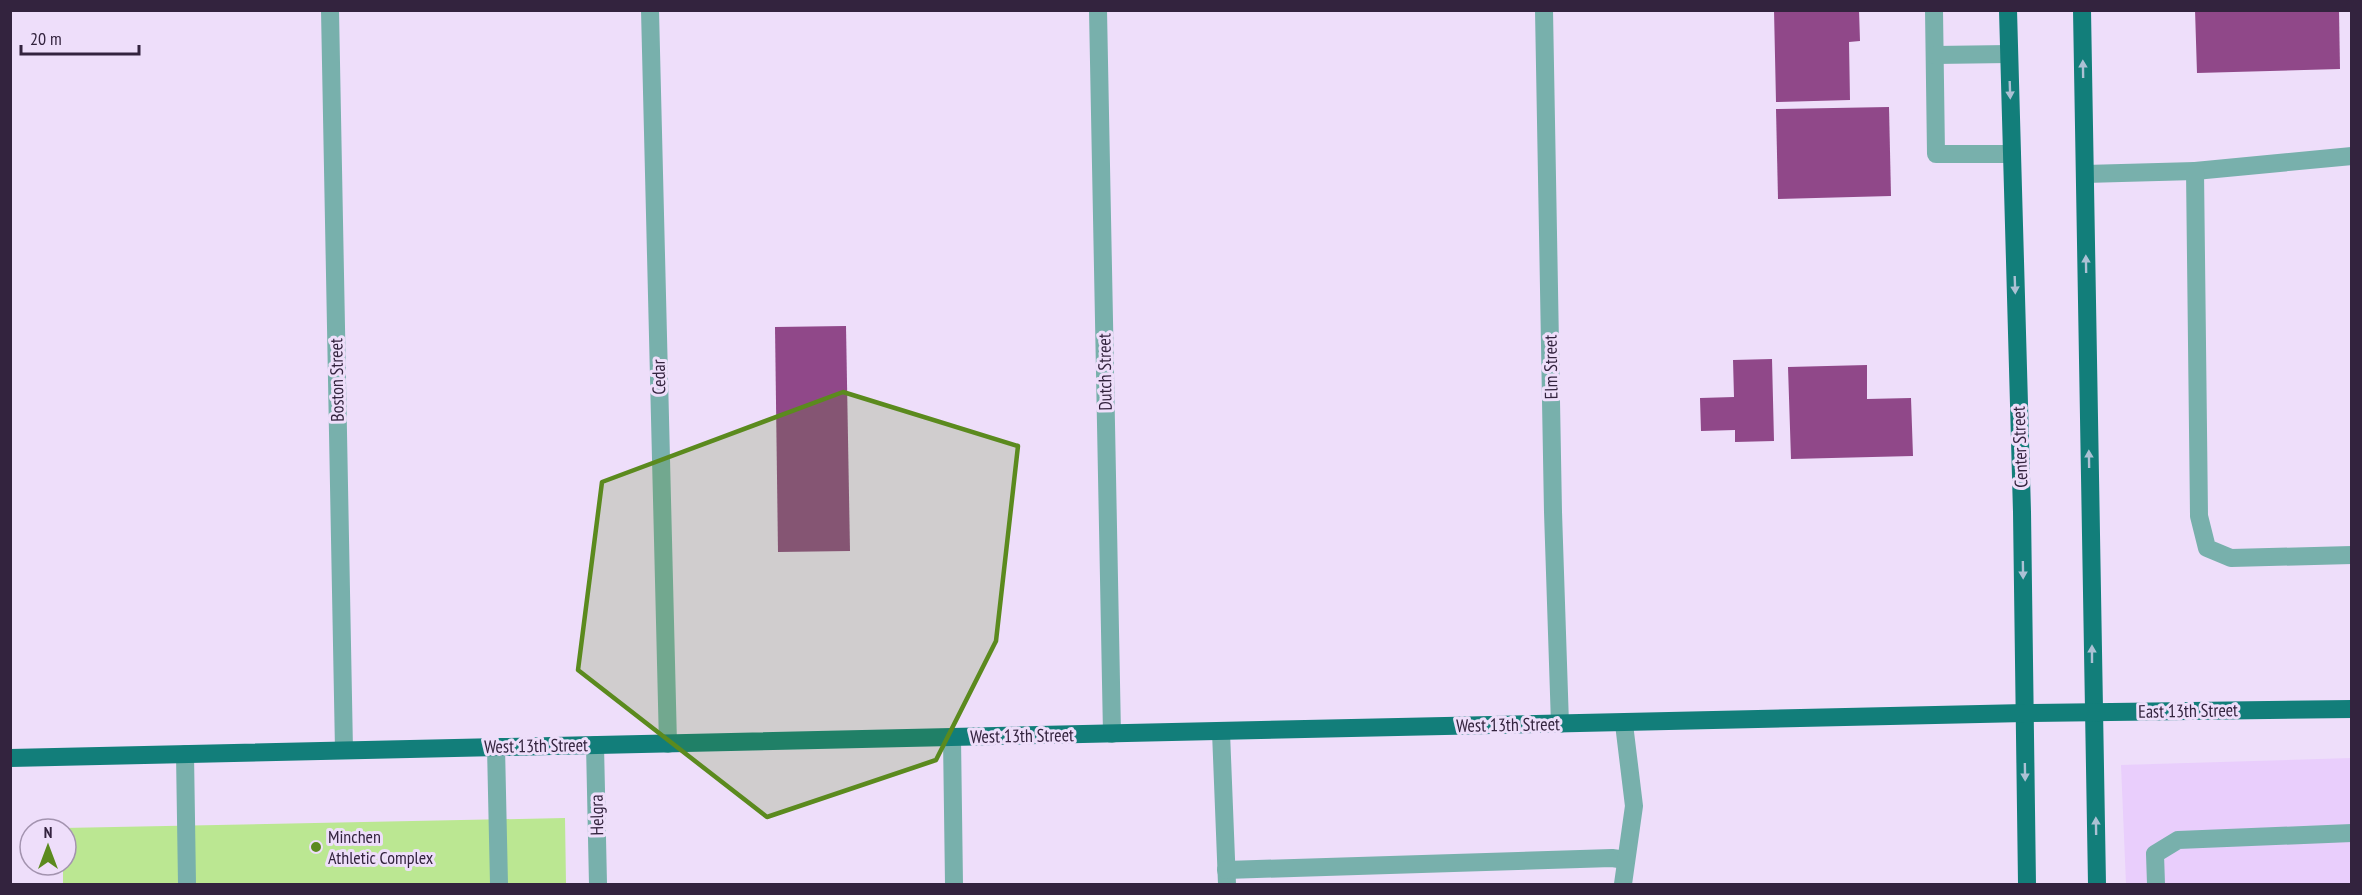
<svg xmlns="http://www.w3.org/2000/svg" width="2362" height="895" font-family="'PT Sans Narrow',sans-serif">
  <rect width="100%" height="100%" fill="#eedefa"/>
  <path fill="#e9cefc" d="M 2351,758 L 2351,884 L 2126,884 L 2121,765 Z"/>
  <path fill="#bbe792" d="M 565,818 L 566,884 L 63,884 L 63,865 L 66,865 L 66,829 L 63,828 Z"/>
  <g fill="#904889">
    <path d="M 1774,10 L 1859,10 L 1860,41 L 1849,42 L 1850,100 L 1776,102 Z"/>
    <path d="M 2195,10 L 2339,10 L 2340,69 L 2197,73 Z"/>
    <path d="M 1889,107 L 1891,196 L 1778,199 L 1776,109 Z"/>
    <path d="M 846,326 L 850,551 L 778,552 L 775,327 Z"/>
    <path d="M 1772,359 L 1774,441 L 1735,442 L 1735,430 L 1701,431 L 1700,398 L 1734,397 L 1733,360 Z"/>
    <path d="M 1867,365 L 1867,399 L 1911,398 L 1913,456 L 1791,459 L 1788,367 Z"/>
  </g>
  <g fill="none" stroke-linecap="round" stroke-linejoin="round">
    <g stroke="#78b0ac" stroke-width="18">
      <path d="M 330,10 L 344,750"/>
      <path d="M 650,10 L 668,744"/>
      <path d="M 1098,10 L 1112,734"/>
      <path d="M 1544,10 L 1553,512 L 1560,724"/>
      <path d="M 1934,10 L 1936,154 L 2012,154"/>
      <path d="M 1935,55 L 2009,54"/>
      <path d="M 2195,171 L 2352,156"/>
      <path d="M 2085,174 L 2195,171 L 2199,516 L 2207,548 L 2231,558 L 2352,555"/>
      <path d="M 1221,732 L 1227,884"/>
      <path d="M 952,738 L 954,884"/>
      <path d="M 595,745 L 598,884"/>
      <path d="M 496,747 L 499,884"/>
      <path d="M 185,754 L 187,884"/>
      <path d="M 1226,870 L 1612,858 L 1626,860"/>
      <path d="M 1623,884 L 1634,806 L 1624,724"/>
      <path d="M 2156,884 L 2155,854 L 2178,840 L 2352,833"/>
    </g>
    <g stroke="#127e7a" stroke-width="18">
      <path d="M 2008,10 L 2022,512 L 2027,884"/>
      <path d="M 2082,10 L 2097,884"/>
      <path d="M 10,758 L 2025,713 L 2352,709"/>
    </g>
  </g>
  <defs><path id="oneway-solid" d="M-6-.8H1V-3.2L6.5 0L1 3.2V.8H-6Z" transform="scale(1.5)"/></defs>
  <g fill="#acc1d4">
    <use href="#oneway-solid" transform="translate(2083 69) rotate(-91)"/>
    <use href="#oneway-solid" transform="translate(2010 90) rotate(88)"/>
    <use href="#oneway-solid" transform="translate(2086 264) rotate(-91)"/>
    <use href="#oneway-solid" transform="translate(2015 285) rotate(88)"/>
    <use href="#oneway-solid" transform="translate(2089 459) rotate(-91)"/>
    <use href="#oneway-solid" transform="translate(2023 570) rotate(89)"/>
    <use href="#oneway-solid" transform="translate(2092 654) rotate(-90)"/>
    <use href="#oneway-solid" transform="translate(2025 772) rotate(89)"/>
    <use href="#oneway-solid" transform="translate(2096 826) rotate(-91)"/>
  </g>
  <path fill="#5b8a1e" fill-opacity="0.2" stroke="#5b8a1e" stroke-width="4.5" stroke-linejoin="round" d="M 843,392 L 1018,446 L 996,641 L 936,760 L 767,817 L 578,670 L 602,482 Z"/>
  <circle fill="#5b8a1e" stroke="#eedefa" stroke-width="2" cx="316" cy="847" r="6"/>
  <g text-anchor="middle" stroke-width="6" stroke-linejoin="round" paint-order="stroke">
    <g font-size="18" fill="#33233e" stroke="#eedefa">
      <text transform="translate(1551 367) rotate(-91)" y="6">Elm Street</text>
      <text transform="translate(1105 372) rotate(-91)" y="6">Dutch Street</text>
      <text transform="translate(659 377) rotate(-91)" y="6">Cedar</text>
      <text transform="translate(337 380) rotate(-91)" y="6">Boston Street</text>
      <text transform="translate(2020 447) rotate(-92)" y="6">Center Street</text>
      <text transform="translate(2188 711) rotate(-1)" y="6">East 13th Street</text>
      <text transform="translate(1508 725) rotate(-1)" y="6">West 13th Street</text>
      <text transform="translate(1022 736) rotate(-1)" y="6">West 13th Street</text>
      <text transform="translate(536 746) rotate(-1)" y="6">West 13th Street</text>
      <text transform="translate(597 815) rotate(-91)" y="6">Helgra</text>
    </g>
    <g font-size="18" fill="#33233e" stroke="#eedefa" text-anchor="start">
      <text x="328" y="843">Minchen<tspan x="328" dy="21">Athletic Complex</tspan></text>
    </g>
  </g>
  <rect width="2362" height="895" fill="none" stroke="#33233e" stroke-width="24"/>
  <g transform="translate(48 847)"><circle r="28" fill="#eedefa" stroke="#a393af" stroke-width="1.5"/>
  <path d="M0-4.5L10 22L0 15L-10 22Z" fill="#5b8a1e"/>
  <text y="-9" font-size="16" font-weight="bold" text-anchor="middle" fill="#33233e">N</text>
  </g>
  <path d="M21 45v9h118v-9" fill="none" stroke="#33233e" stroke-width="3"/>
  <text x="30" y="45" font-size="18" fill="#33233e" stroke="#eedefa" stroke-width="4.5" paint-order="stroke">20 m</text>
</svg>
